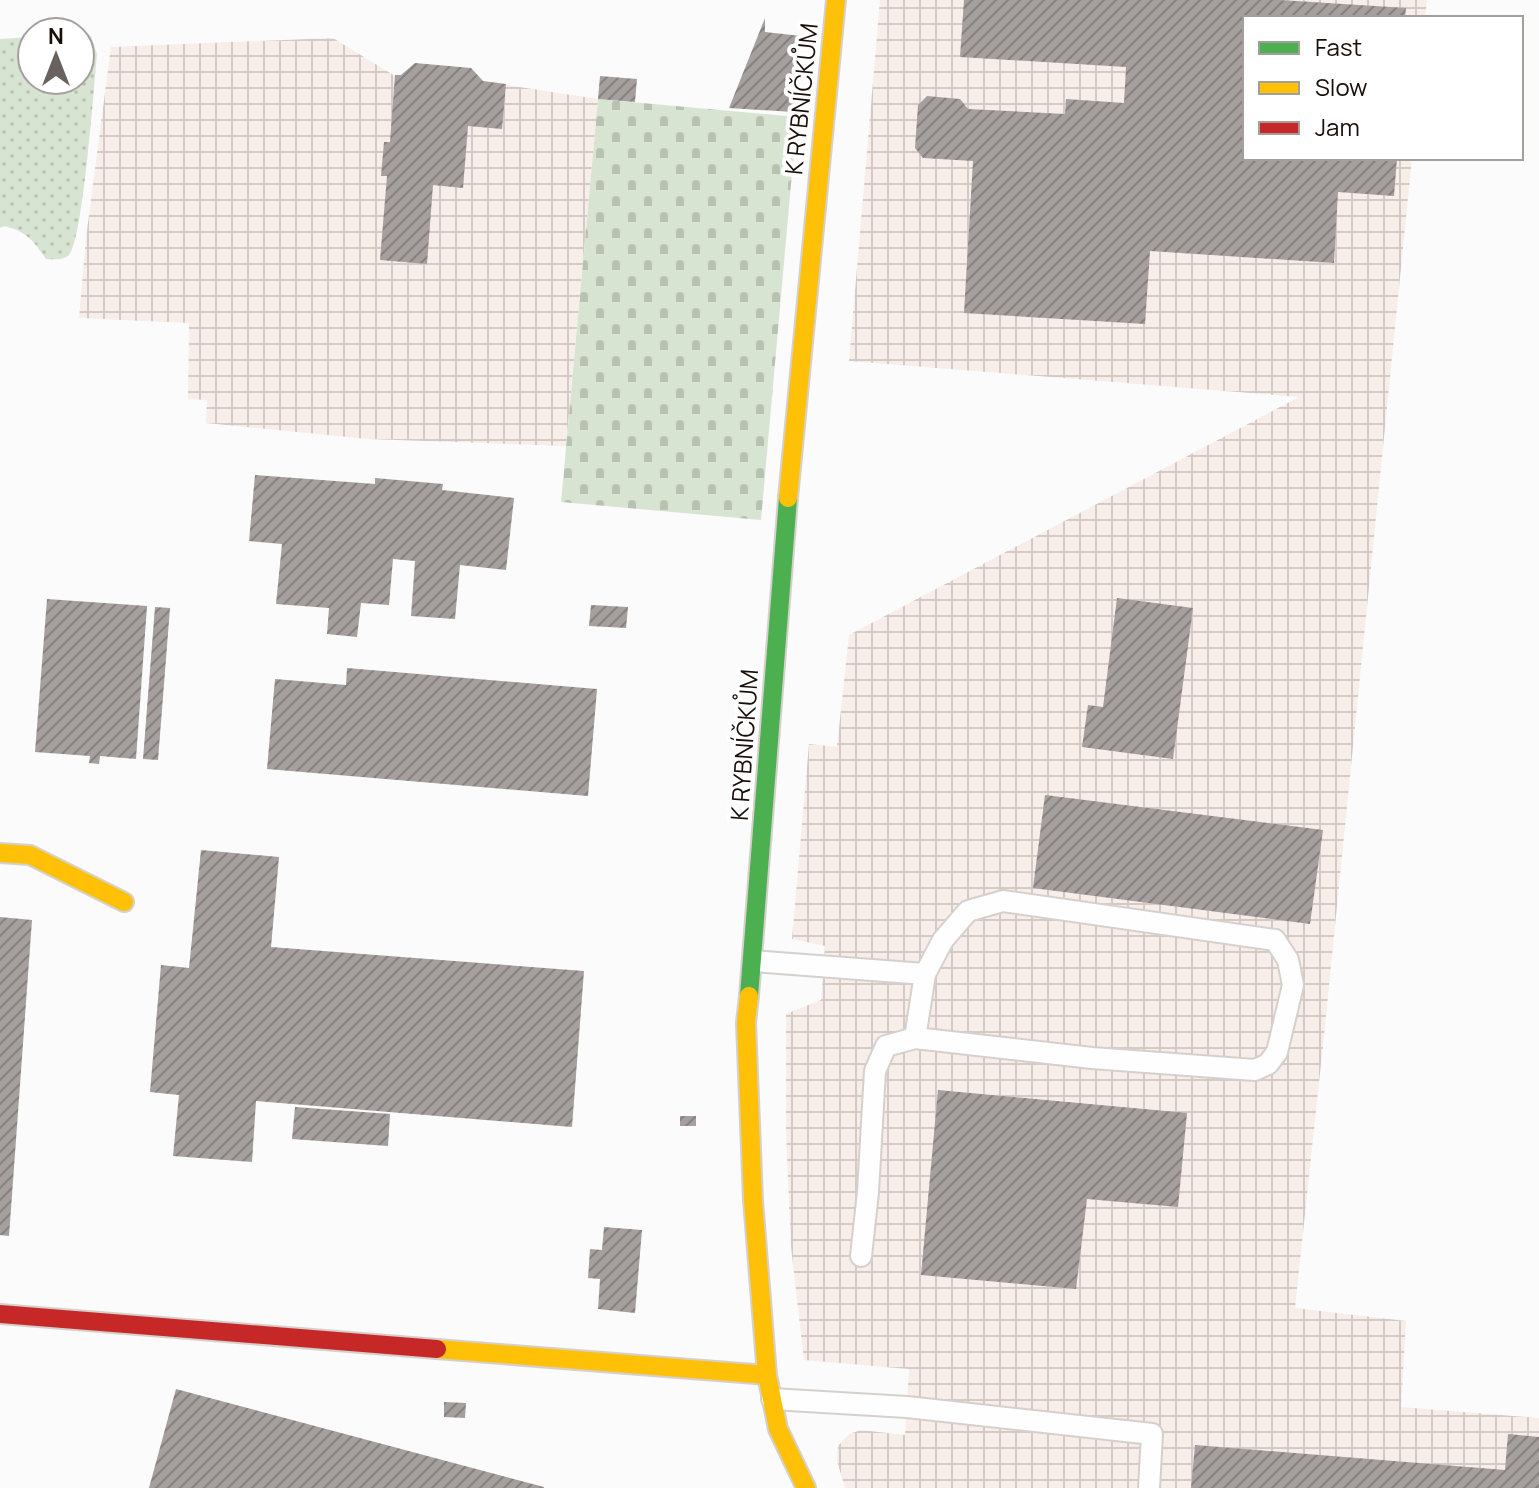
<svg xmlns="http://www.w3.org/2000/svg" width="1539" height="1488" font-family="Manrope,sans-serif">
  <defs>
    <pattern id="industrial-grid" width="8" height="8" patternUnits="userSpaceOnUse" patternTransform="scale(2)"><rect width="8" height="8" fill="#f7ede9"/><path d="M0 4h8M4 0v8" fill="none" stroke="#d3cac6"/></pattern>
    <pattern id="grass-dots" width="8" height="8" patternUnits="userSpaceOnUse" patternTransform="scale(2)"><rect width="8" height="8" fill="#d7e4d2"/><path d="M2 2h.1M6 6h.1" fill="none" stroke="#b8c2b3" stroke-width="1.8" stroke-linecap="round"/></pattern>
    <pattern id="cemetery-stones" width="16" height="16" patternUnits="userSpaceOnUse" patternTransform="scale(2)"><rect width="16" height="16" fill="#d7e4d2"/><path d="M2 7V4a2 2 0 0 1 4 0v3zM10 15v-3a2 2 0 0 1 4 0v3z" fill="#b8c2b3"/></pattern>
    <pattern id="building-hatch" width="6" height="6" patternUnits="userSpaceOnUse" patternTransform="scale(2)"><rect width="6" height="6" fill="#a59f9e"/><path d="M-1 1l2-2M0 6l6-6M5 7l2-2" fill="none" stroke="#86807f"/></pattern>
  </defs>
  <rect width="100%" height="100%" fill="#fbfbfb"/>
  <g fill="url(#industrial-grid)">
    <path d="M 880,0 L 1427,0 L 1425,18 L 1245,18 L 1245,158 L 1412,158 L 1325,1026 L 1295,1308 L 1406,1321 L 1401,1407 L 1539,1418 L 1539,1488 L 845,1488 L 837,1461 L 838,1446 L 849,1434 L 861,1430 L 905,1435 L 909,1369 L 804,1360 L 791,1247 L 786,1134 L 786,1014 L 821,1000 L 825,946 L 792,939 L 809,744 L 837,747 L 849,635 L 1299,397 L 849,361 Z"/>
    <path d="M 333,38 L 395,76 L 506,85 L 598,99 L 566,446 L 368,439 L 206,423 L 207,400 L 188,399 L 189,323 L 79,318 L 86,238 L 111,47 Z"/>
  </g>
  <path fill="url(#grass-dots)" d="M 80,35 L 91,36 L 97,54 C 94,85 83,240 69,255 C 62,261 54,259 46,259 C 33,240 26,231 4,226 L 0,228 L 0,39 L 32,37 L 32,80 L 80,80 Z"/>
  <path fill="url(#cemetery-stones)" d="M 598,99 L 797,117 L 761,520 L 561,502 Z"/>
  <g fill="url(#building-hatch)">
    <path d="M 964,0 L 1280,0 L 1406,8 L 1405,18 L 1245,18 L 1245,158 L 1397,158 L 1394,196 L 1338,192 L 1334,263 L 1150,251 L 1145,324 L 964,313 L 973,161 L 923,158 L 915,148 L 918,105 L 927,96 L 960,99 L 968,109 L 1065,114 L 1066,99 L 1124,103 L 1126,67 L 960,57 Z"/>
    <path d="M 765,18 L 765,32 L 801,36 L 793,112 L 729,108 Z"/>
    <path d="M 415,63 L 471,68 L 483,81 L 506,84 L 502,129 L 468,126 L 463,188 L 433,185 L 427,264 L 380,260 L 387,176 L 381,176 L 384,142 L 390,142 L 395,75 L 401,75 Z"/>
    <path d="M 600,76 L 637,79 L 635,102 L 598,99 Z"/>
    <path d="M 255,475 L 375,484 L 375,478 L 443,484 L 442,490 L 514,498 L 506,570 L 460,565 L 455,619 L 411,616 L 415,561 L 393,559 L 389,605 L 361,603 L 357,637 L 327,634 L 329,608 L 276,604 L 282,544 L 249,541 Z"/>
    <path d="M 1117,598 L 1193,608 L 1173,759 L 1082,747 L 1088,705 L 1103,707 Z"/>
    <path d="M 47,599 L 147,606 L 136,759 L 100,756 L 99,764 L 89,763 L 90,756 L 35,752 Z"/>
    <path d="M 591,605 L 628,607 L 626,628 L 589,626 Z"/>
    <path d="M 155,607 L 170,608 L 158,760 L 143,759 Z"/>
    <path d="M 347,668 L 597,689 L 588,796 L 267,769 L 275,679 L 346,685 Z"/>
    <path d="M 1045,795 L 1323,830 L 1310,924 L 1033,888 Z"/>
    <path d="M 201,850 L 279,857 L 271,947 L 584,971 L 572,1127 L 256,1101 L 252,1162 L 173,1156 L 179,1095 L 150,1092 L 161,965 L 189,968 Z"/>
    <path d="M 0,917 L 32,920 L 9,1236 L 0,1235 Z"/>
    <path d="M 938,1090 L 1187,1113 L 1178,1207 L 1087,1199 L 1076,1289 L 921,1275 Z"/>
    <path d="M 295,1107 L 390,1114 L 388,1146 L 292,1139 Z"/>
    <rect x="680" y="1116" width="16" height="10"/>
    <path d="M 604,1227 L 642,1230 L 635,1313 L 598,1309 L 600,1279 L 588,1278 L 590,1249 L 602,1250 Z"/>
    <path d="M 176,1389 L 544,1487 L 544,1488 L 149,1488 Z"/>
    <path d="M 444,1402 L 466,1403 L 465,1418 L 444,1417 Z"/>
    <path d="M 1508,1434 L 1539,1437 L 1539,1488 L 1191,1488 L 1195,1445 L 1505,1470 Z"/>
  </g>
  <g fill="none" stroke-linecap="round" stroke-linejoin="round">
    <g stroke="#d6d0cd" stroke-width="24">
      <g id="lane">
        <path d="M 753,961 L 925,974"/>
        <path d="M 861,1256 L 868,1192 L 875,1071 L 886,1046 L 915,1038 L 1092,1058 L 1255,1070 L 1268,1064 L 1277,1052 L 1293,985 L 1288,960 L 1275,940 L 1003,901 L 968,911 L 943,940 L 925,974 L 915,1038"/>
        <path d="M 772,1399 L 907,1407 L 1152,1434 L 1149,1488"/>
      </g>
    </g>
    <g stroke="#d6d0cd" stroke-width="22">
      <path id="fast" d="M 749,996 L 788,498"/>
    </g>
    <g stroke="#d6d0cd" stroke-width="22">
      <g id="slow">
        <path d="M 788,498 L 836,0"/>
        <path d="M 0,853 L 30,855 L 124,902"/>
        <path d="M 749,996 L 746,1023 L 753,1200 L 767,1375 L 778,1429 L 806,1488"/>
        <path d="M 437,1349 L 767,1375"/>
      </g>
    </g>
    <g stroke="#d6d0cd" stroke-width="22">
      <path id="jam" d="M 0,1314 L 437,1349"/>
    </g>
    <use href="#lane" stroke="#fefefe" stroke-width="20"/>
    <use href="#fast" stroke="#4caf50" stroke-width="18"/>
    <use href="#slow" stroke="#ffc107" stroke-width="18"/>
    <use href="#jam" stroke="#c62828" stroke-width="18"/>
  </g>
  <g text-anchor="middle" stroke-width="8" stroke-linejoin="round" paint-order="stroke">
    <g font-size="24" fill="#1a0e0a" stroke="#fff">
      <text transform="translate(802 99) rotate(-84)" y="8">K RYBNÍČKŮM</text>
      <text transform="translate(745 745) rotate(-86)" y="8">K RYBNÍČKŮM</text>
    </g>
  </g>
  <rect x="1243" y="16" width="280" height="144" fill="#ffffff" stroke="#a39f9d" stroke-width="2"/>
  <rect x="1259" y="42" width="40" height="12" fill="#4caf50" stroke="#a39f9d" stroke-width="2"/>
  <text x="1315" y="56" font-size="24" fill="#1a0e0a">Fast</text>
  <rect x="1259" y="82" width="40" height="12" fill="#ffc107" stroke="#a39f9d" stroke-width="2"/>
  <text x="1315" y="96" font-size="24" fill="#1a0e0a">Slow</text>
  <rect x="1259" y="122" width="40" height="12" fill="#c62828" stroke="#a39f9d" stroke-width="2"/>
  <text x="1315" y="136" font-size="24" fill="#1a0e0a">Jam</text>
  <g transform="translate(56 56)"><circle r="38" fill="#ffffff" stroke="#a39f9d" stroke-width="2"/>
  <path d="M0-6L14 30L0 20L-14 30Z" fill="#69615e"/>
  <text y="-12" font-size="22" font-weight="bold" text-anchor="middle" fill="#1a0e0a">N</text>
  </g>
</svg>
